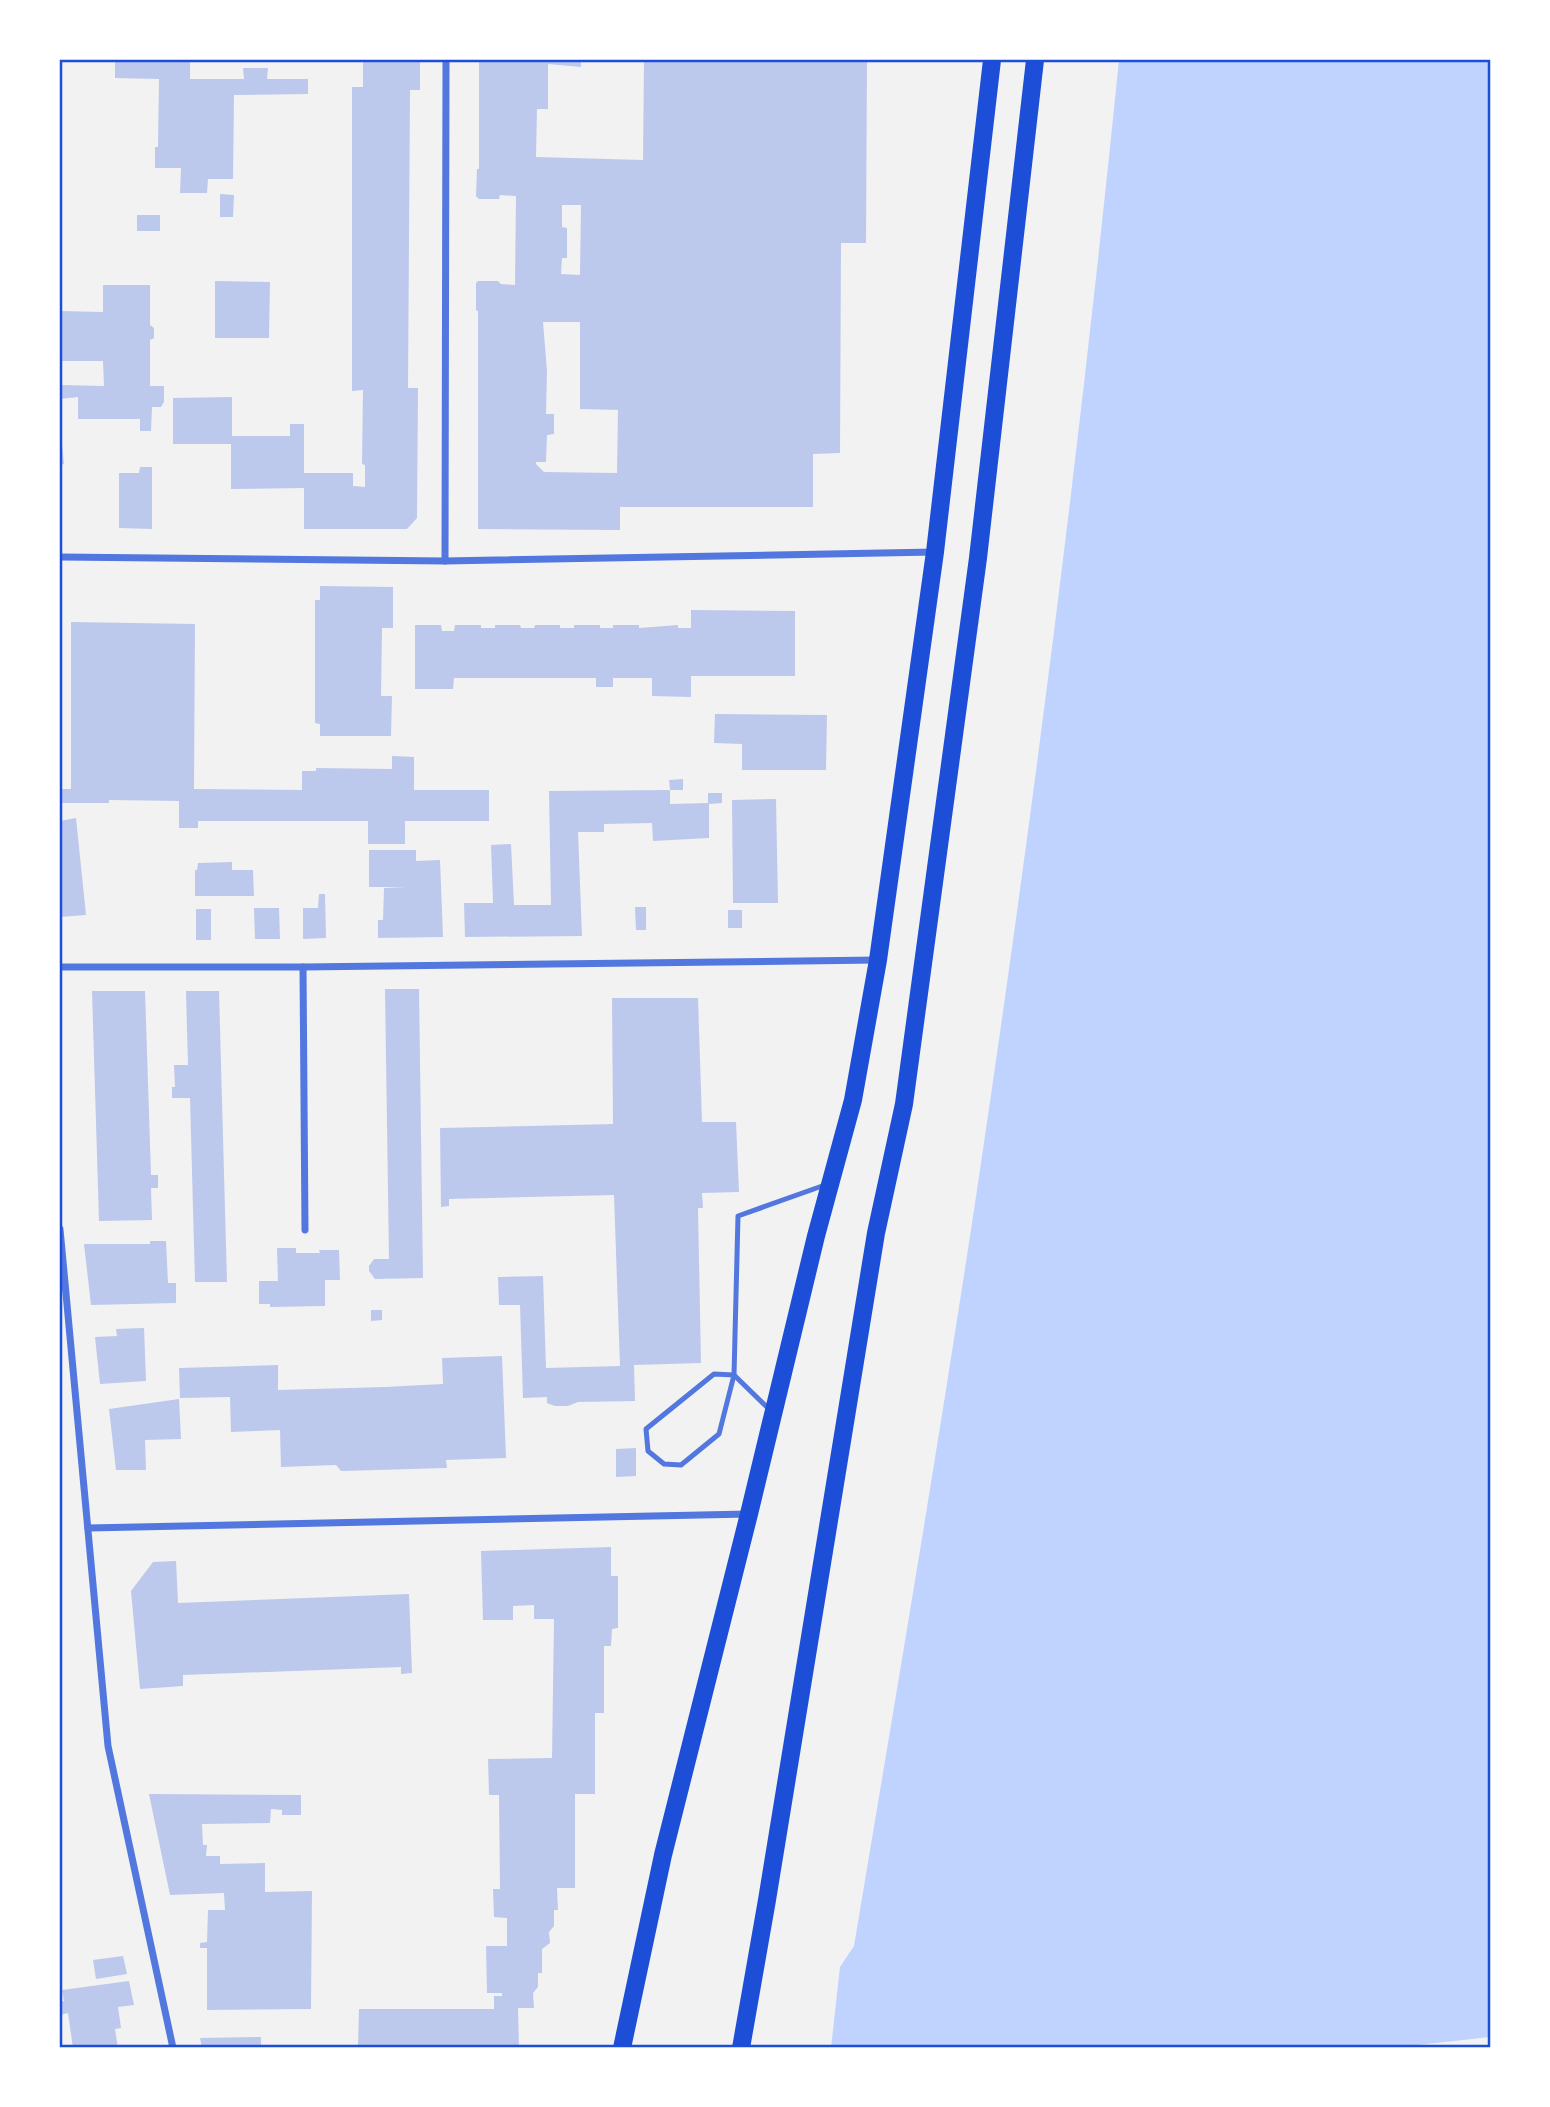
<svg xmlns="http://www.w3.org/2000/svg" width="1550" height="2107" font-family="Bitter,serif">
  <rect width="100%" height="100%" fill="#f2f2f2"/>
  <path fill="#bfd3fe" d="M 1119,60 L 1490,60 L 1490,2047 L 831,2048 L 840,1967 L 854,1946 C 896,1695 939,1443 977,1190 C 1033,815 1081,438 1119,60 Z"/>
  <path fill="#f2f2f2" d="M 1490,2037 L 1490,2047 L 1399,2047 Z"/>
  <g fill="#bdc9ec" fill-rule="evenodd">
    <path d="M 115,60 L 190,60 L 190,79 L 244,79 L 243,68 L 268,68 L 267,79 L 308,79 L 308,94 L 234,95 L 233,179 L 208,179 L 207,193 L 180,193 L 181,168 L 155,168 L 155,147 L 158,147 L 159,79 L 115,78 Z"/>
    <path d="M 363,60 L 420,60 L 420,90 L 410,90 L 408,388 L 418,388 L 417,518 L 407,529 L 304,529 L 304,488 L 231,489 L 231,444 L 173,444 L 173,398 L 232,397 L 232,436 L 290,436 L 290,424 L 304,424 L 304,473 L 353,473 L 353,486 L 365,487 L 365,465 L 362,464 L 363,390 L 352,391 L 352,87 L 363,87 Z"/>
    <path d="M 479,60 L 581,60 L 581,67 L 548,64 L 548,109 L 537,109 L 536,157 L 643,160 L 644,60 L 867,60 L 866,243 L 841,243 L 840,453 L 813,454 L 813,507 L 620,507 L 620,530 L 478,529 L 478,311 L 476,310 L 476,283 L 478,281 L 498,281 L 501,284 L 515,285 L 516,196 L 500,195 L 499,199 L 479,199 L 476,196 L 477,169 L 479,169 ZM 562,205 L 581,205 L 580,275 L 561,274 L 562,258 L 567,258 L 567,228 L 562,227 ZM 543,322 L 580,322 L 580,409 L 618,410 L 617,473 L 544,472 L 536,464 L 536,462 L 546,462 L 547,435 L 554,434 L 554,414 L 546,414 L 547,371 Z"/>
    <path d="M 220,194 L 234,195 L 233,217 L 220,217 Z"/>
    <rect x="137" y="215" width="23" height="16"/>
    <path d="M 215,281 L 270,282 L 269,338 L 215,338 Z"/>
    <path d="M 103,285 L 150,285 L 150,325 L 154,328 L 154,338 L 150,340 L 150,386 L 164,386 L 164,402 L 161,407 L 152,407 L 151,431 L 140,431 L 140,419 L 78,419 L 78,397 L 60,399 L 60,385 L 104,386 L 103,361 L 60,361 L 60,311 L 103,312 Z"/>
    <path d="M 60,435 L 61,435 L 64,464 L 60,465 Z"/>
    <path d="M 140,467 L 152,467 L 152,529 L 119,528 L 119,473 L 139,473 Z"/>
    <path d="M 320,586 L 393,587 L 393,628 L 382,628 L 381,696 L 392,696 L 391,736 L 320,736 L 320,724 L 315,723 L 315,600 L 320,600 Z"/>
    <path d="M 691,610 L 795,611 L 795,676 L 691,676 L 691,697 L 652,696 L 652,678 L 613,678 L 613,687 L 596,687 L 596,678 L 454,678 L 453,689 L 415,689 L 415,625 L 441,625 L 442,631 L 454,631 L 455,625 L 481,625 L 481,628 L 495,628 L 495,625 L 520,625 L 521,628 L 534,628 L 535,625 L 560,625 L 560,628 L 574,628 L 574,625 L 600,625 L 600,628 L 613,628 L 613,625 L 639,625 L 639,628 L 678,625 L 678,628 L 691,628 Z"/>
    <path d="M 71,622 L 195,624 L 194,789 L 302,790 L 302,771 L 316,771 L 316,768 L 392,769 L 392,756 L 414,757 L 414,790 L 489,790 L 489,821 L 405,821 L 405,844 L 368,844 L 368,821 L 198,821 L 198,828 L 179,828 L 179,801 L 109,800 L 109,803 L 60,803 L 60,789 L 71,789 Z"/>
    <path d="M 715,714 L 827,715 L 826,770 L 742,770 L 742,744 L 714,743 Z"/>
    <path d="M 683,779 L 683,790 L 670,790 L 670,804 L 708,803 L 708,793 L 722,793 L 722,803 L 709,804 L 709,838 L 653,841 L 652,823 L 604,824 L 604,832 L 578,832 L 582,936 L 465,937 L 464,903 L 493,903 L 491,845 L 511,844 L 514,905 L 551,905 L 549,791 L 670,790 L 669,780 Z"/>
    <path d="M 776,799 L 778,903 L 733,903 L 732,800 Z"/>
    <path d="M 76,818 L 86,915 L 60,917 L 60,821 Z"/>
    <path d="M 369,850 L 416,850 L 416,861 L 440,860 L 443,937 L 378,938 L 378,920 L 383,920 L 384,888 L 406,887 L 369,887 Z"/>
    <path d="M 232,862 L 232,870 L 253,870 L 254,896 L 195,896 L 195,870 L 197,870 L 198,863 Z"/>
    <path d="M 319,894 L 325,894 L 326,938 L 303,939 L 303,908 L 318,908 Z"/>
    <path d="M 635,907 L 646,907 L 646,930 L 636,930 Z"/>
    <path d="M 254,908 L 279,908 L 280,939 L 255,939 Z"/>
    <rect x="196" y="909" width="15" height="31"/>
    <rect x="728" y="910" width="14" height="18"/>
    <path d="M 385,989 L 419,989 L 423,1278 L 375,1279 L 369,1271 L 369,1266 L 374,1259 L 389,1259 Z"/>
    <path d="M 92,991 L 145,991 L 151,1175 L 158,1175 L 158,1188 L 151,1188 L 152,1220 L 99,1221 Z"/>
    <path d="M 186,991 L 219,991 L 227,1282 L 195,1282 L 190,1098 L 172,1098 L 172,1087 L 175,1087 L 174,1065 L 188,1065 Z"/>
    <path d="M 612,998 L 698,998 L 702,1122 L 736,1122 L 739,1192 L 702,1193 L 703,1208 L 698,1208 L 701,1363 L 634,1365 L 635,1401 L 578,1402 L 568,1406 L 555,1406 L 547,1403 L 547,1397 L 523,1398 L 520,1305 L 499,1305 L 498,1277 L 543,1276 L 546,1368 L 620,1366 L 614,1195 L 449,1199 L 449,1206 L 441,1207 L 440,1128 L 613,1124 Z"/>
    <path d="M 150,1241 L 166,1241 L 168,1283 L 176,1283 L 176,1303 L 91,1305 L 84,1244 L 150,1244 Z"/>
    <path d="M 277,1248 L 296,1248 L 296,1253 L 320,1253 L 319,1250 L 339,1250 L 340,1280 L 325,1280 L 325,1306 L 270,1307 L 270,1304 L 259,1304 L 259,1281 L 278,1281 Z"/>
    <path d="M 371,1310 L 382,1310 L 382,1320 L 371,1321 Z"/>
    <path d="M 144,1328 L 146,1381 L 100,1384 L 95,1337 L 117,1336 L 116,1329 Z"/>
    <path d="M 502,1356 L 506,1458 L 446,1460 L 447,1468 L 341,1471 L 336,1465 L 281,1467 L 280,1430 L 231,1432 L 230,1397 L 180,1398 L 179,1368 L 278,1365 L 278,1390 L 385,1387 L 443,1384 L 442,1358 Z"/>
    <path d="M 179,1399 L 181,1439 L 145,1440 L 146,1470 L 116,1470 L 109,1409 Z"/>
    <path d="M 636,1448 L 636,1476 L 616,1477 L 616,1449 Z"/>
    <path d="M 611,1547 L 611,1576 L 618,1576 L 618,1628 L 612,1629 L 611,1646 L 604,1646 L 604,1713 L 595,1713 L 595,1794 L 575,1794 L 575,1888 L 557,1888 L 558,1910 L 554,1910 L 554,1926 L 549,1932 L 550,1943 L 542,1949 L 542,1973 L 538,1973 L 538,1987 L 533,1993 L 534,2008 L 518,2008 L 519,2048 L 358,2048 L 359,2009 L 494,2009 L 494,1996 L 502,1996 L 502,1993 L 487,1993 L 486,1946 L 507,1946 L 507,1918 L 494,1917 L 493,1889 L 500,1889 L 499,1795 L 489,1795 L 488,1759 L 552,1758 L 554,1619 L 534,1619 L 534,1605 L 513,1606 L 513,1620 L 483,1620 L 481,1551 Z"/>
    <path d="M 176,1561 L 178,1603 L 409,1594 L 412,1673 L 401,1674 L 401,1667 L 183,1675 L 183,1686 L 140,1689 L 131,1591 L 153,1562 Z"/>
    <path d="M 149,1794 L 301,1795 L 301,1815 L 282,1815 L 282,1810 L 271,1809 L 270,1823 L 202,1824 L 203,1845 L 207,1845 L 206,1856 L 220,1856 L 220,1864 L 265,1863 L 265,1892 L 312,1891 L 311,2009 L 207,2010 L 207,1948 L 200,1948 L 200,1943 L 207,1942 L 208,1910 L 225,1910 L 224,1893 L 170,1895 Z"/>
    <path d="M 123,1956 L 127,1974 L 96,1979 L 93,1960 Z"/>
    <path d="M 129,1981 L 134,2005 L 118,2007 L 121,2028 L 115,2029 L 118,2048 L 73,2048 L 68,2013 L 60,2015 L 60,2002 L 64,2001 L 62,1990 Z"/>
    <path d="M 261,2037 L 261,2048 L 202,2048 L 200,2038 Z"/>
  </g>
  <g fill="none" stroke-linecap="round" stroke-linejoin="round">
    <g stroke="#5277de" stroke-width="5">
      <path d="M 714,1374 L 734,1375 L 719,1434 L 681,1465 L 664,1464 L 648,1451 L 646,1429 Z"/>
      <path d="M 770,1410 L 734,1375 L 738,1216 L 825,1185"/>
    </g>
    <g stroke="#5277de" stroke-width="7">
      <path d="M 60,557 L 445,561 L 935,552"/>
      <path d="M 445,561 L 446,60"/>
      <path d="M 60,967 L 303,967 L 878,960"/>
      <path d="M 303,967 L 305,1230"/>
      <path d="M 60,1229 L 108,1746 L 173,2048"/>
      <path d="M 88,1528 L 749,1514"/>
    </g>
    <g stroke="#1d4ed8" stroke-width="18">
      <path d="M 622,2048 L 663,1855 L 749,1514 L 816,1236 L 853,1100 L 878,960 L 935,552 L 992,60"/>
      <path d="M 741,2048 L 767,1900 L 876,1233 L 904,1104 L 978,558 L 1035,60"/>
    </g>
  </g>
  <rect width="1550" height="2107" fill="none" stroke="#ffffff" stroke-width="122"/>
  <rect x="61" y="61" width="1428" height="1985" fill="none" stroke="#1d4ed8" stroke-width="2.5"/>
</svg>
